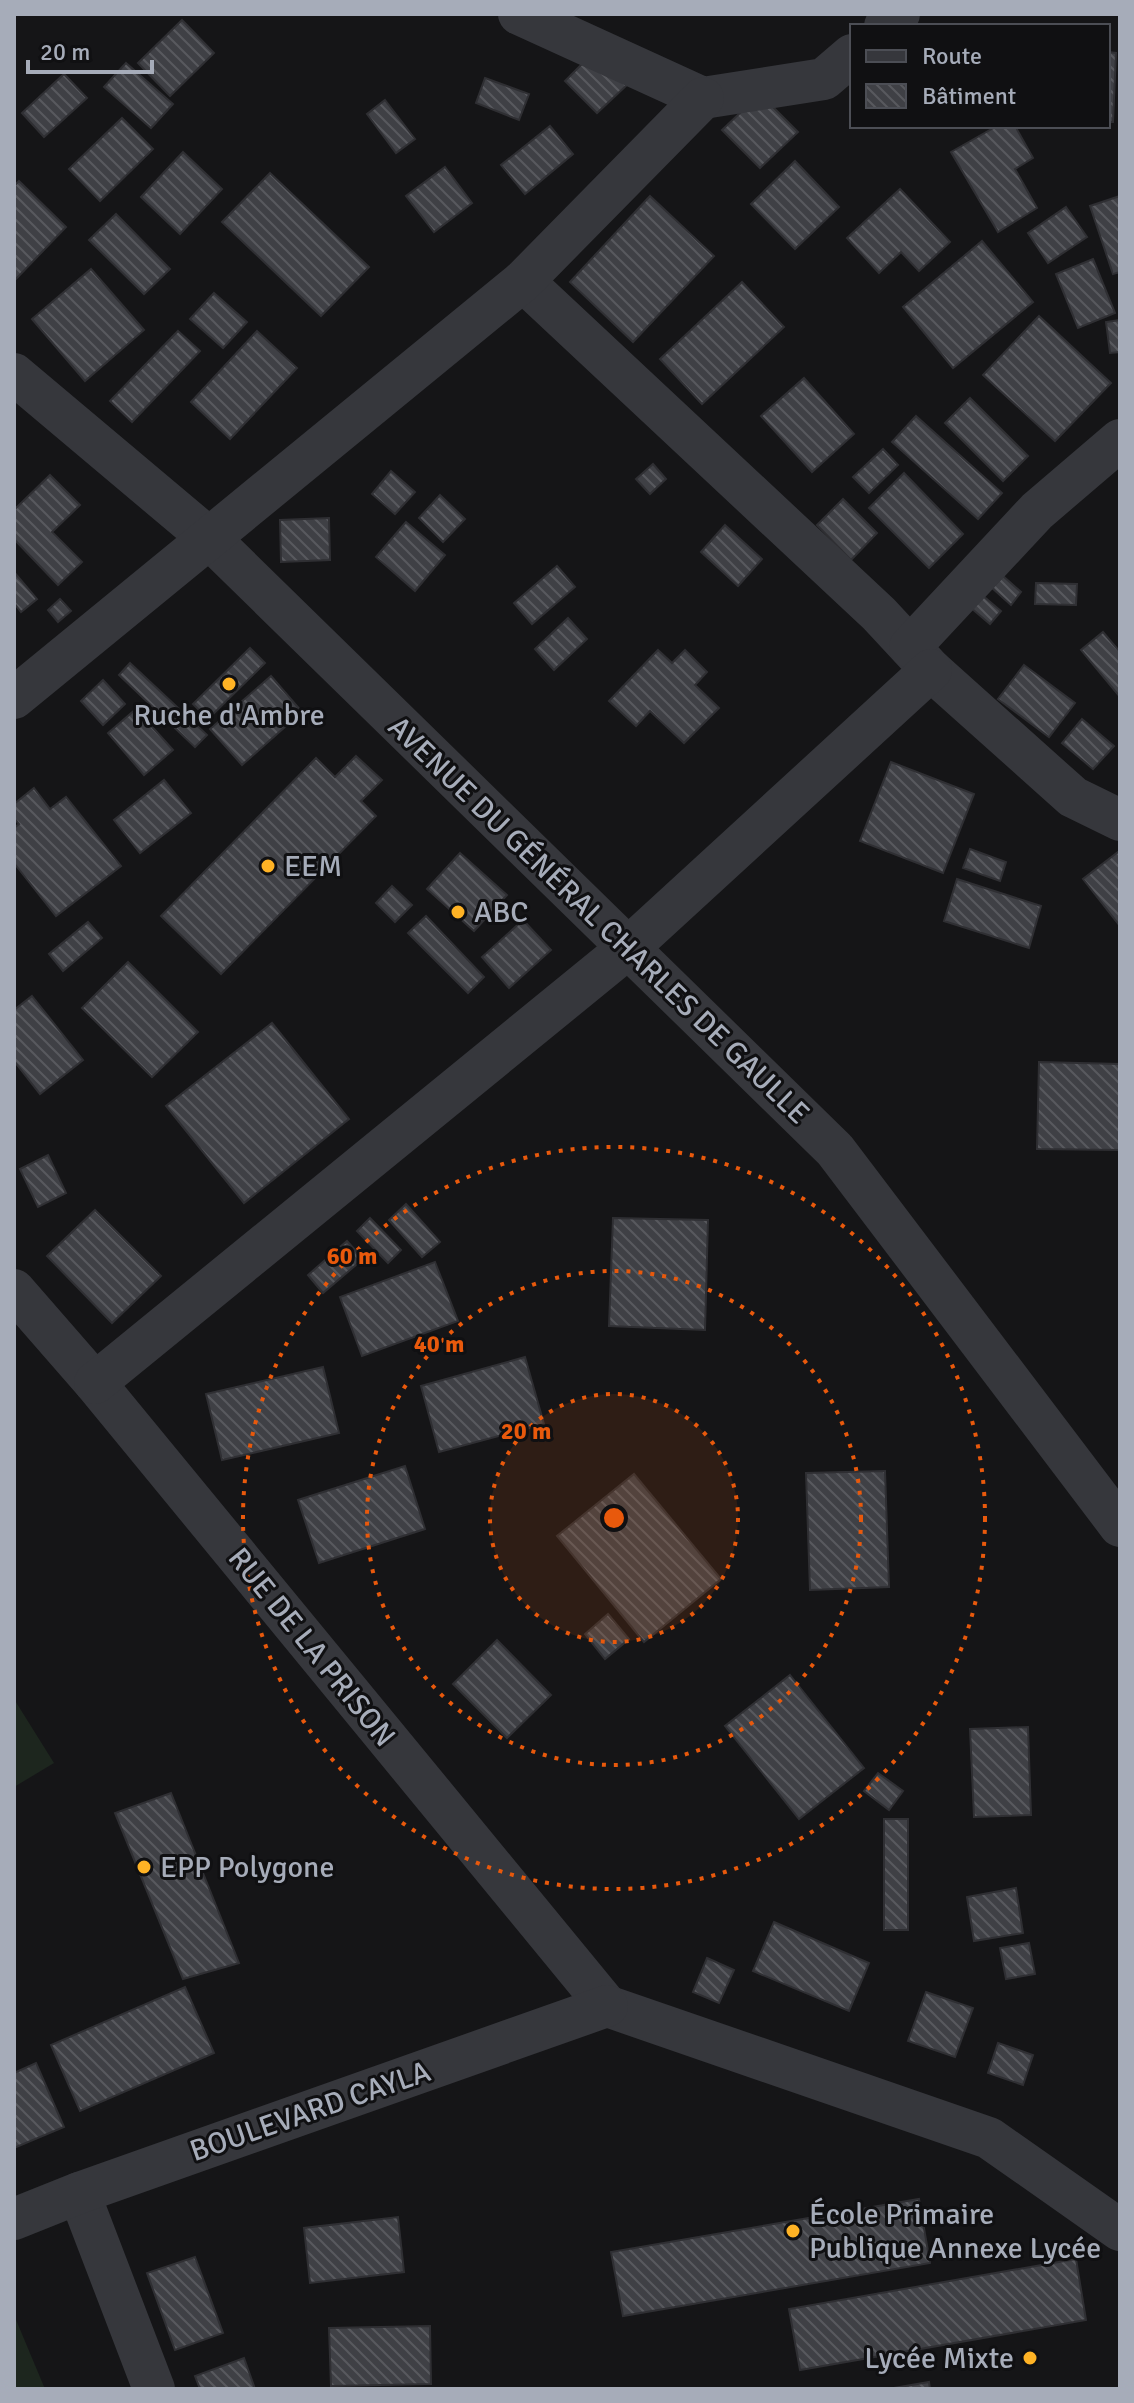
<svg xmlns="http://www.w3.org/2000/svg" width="1134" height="2403" font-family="Signika,sans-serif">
  <defs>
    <pattern id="building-back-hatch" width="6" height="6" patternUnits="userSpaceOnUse" patternTransform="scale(2)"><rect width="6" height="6" fill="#3f4045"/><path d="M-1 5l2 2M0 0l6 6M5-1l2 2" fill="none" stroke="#58595e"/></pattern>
  </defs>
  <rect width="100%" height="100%" fill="#151517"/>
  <g fill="#1d261e">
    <path d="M 14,1699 L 54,1763 L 14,1787 Z"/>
    <path d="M 14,2315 L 45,2389 L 14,2389 Z"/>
  </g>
  <g fill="url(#building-back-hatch)" stroke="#2f2f33" stroke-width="2">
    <path d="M 182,20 L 214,53 L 170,96 L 138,63 Z"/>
    <path d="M 595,51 L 628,84 L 597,113 L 565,81 Z"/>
    <path d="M 1108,52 L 1116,53 L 1113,122 L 1108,122 Z"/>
    <path d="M 126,63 L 173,104 L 151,128 L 104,87 Z"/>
    <path d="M 64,74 L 87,98 L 44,137 L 22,113 Z"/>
    <path d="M 485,78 L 529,94 L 519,120 L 476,103 Z"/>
    <path d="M 760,94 L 798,132 L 760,168 L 722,130 Z"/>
    <path d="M 385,100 L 415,139 L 396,153 L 367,114 Z"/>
    <path d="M 122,118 L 153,149 L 100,201 L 69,169 Z"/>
    <path d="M 550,126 L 573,154 L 525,194 L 501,165 Z"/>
    <path d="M 997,126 L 1015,126 L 1033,158 L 1015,169 L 1037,208 L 998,232 L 951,152 Z"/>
    <path d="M 183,152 L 222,189 L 180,234 L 141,197 Z"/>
    <path d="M 795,161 L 839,207 L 795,249 L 751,204 Z"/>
    <path d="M 445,167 L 472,203 L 434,232 L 406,196 Z"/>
    <path d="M 270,173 L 369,267 L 321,316 L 222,222 Z"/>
    <path d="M 19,181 L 66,227 L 14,281 L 14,186 Z"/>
    <path d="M 900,189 L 950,242 L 919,271 L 901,252 L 879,273 L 847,238 Z"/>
    <path d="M 650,196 L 714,256 L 633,342 L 570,282 Z"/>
    <path d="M 1120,196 L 1120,272 L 1113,274 L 1090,206 Z"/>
    <path d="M 1066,207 L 1087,237 L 1048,263 L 1028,233 Z"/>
    <path d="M 116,214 L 170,269 L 144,294 L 89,240 Z"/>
    <path d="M 982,241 L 1033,302 L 953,368 L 903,307 Z"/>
    <path d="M 1093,259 L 1115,313 L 1078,328 L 1056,274 Z"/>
    <path d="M 91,269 L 144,330 L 85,381 L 32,319 Z"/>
    <path d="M 742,282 L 784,327 L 702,404 L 660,359 Z"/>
    <path d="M 214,293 L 247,322 L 223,348 L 190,319 Z"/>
    <path d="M 1039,316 L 1111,383 L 1055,441 L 983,375 Z"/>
    <path d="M 1120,320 L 1120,352 L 1110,353 L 1106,322 Z"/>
    <path d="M 178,331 L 200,351 L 132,422 L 110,401 Z"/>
    <path d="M 257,331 L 297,368 L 230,439 L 191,402 Z"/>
    <path d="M 804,378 L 854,434 L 812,472 L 761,416 Z"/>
    <path d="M 970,398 L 1028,456 L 1003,481 L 945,423 Z"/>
    <path d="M 916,416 L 1002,493 L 978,519 L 892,442 Z"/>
    <path d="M 883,449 L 898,465 L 869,493 L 853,477 Z"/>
    <path d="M 653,464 L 666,479 L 650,494 L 636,479 Z"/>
    <path d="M 391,471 L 415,492 L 395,514 L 372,494 Z"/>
    <path d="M 904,473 L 963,534 L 929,568 L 869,508 Z"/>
    <path d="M 50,475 L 80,505 L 52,532 L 82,562 L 58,585 L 14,539 L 14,510 Z"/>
    <path d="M 440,495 L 465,519 L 443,542 L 419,518 Z"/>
    <path d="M 843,499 L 877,533 L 851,560 L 817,525 Z"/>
    <path d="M 329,518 L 330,560 L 281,562 L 280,520 Z"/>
    <path d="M 406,522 L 445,555 L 415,591 L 376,557 Z"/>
    <path d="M 725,525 L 762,559 L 738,586 L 701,552 Z"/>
    <path d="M 557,566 L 575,587 L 532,624 L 514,603 Z"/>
    <path d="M 14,572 L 37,599 L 21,612 L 14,603 Z"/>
    <path d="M 1003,576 L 1021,592 L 1011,605 L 992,588 Z"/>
    <path d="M 1036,583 L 1077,584 L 1076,605 L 1035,604 Z"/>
    <path d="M 982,595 L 1001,611 L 990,624 L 971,608 Z"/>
    <path d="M 60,599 L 71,611 L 58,622 L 48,610 Z"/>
    <path d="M 568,618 L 587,639 L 554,670 L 535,649 Z"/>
    <path d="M 1103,632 L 1120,652 L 1120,697 L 1081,650 Z"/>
    <path d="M 250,648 L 265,663 L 208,719 L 193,704 Z"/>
    <path d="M 658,650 L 672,663 L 685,650 L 707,672 L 695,685 L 719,708 L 684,743 L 650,711 L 636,726 L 609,701 Z"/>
    <path d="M 130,663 L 207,735 L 195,747 L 119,675 Z"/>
    <path d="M 1024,665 L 1075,703 L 1049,737 L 998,699 Z"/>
    <path d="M 271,676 L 302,712 L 242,765 L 210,729 Z"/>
    <path d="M 103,680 L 125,704 L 103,725 L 81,701 Z"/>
    <path d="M 136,709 L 173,750 L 144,775 L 108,733 Z"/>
    <path d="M 1082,719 L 1114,746 L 1093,769 L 1062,743 Z"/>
    <path d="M 356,756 L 382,780 L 361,801 L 376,816 L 221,974 L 161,916 L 316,758 L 335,777 Z"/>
    <path d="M 891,762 L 974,794 L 943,873 L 860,841 Z"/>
    <path d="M 164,780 L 191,813 L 140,853 L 114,820 Z"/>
    <path d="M 34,788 L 50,809 L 66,797 L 121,866 L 56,916 L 14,863 L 14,828 L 19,824 L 14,818 L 14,804 Z"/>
    <path d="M 970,849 L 1006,862 L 1000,881 L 963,868 Z"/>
    <path d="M 1118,852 L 1120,855 L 1120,926 L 1083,879 Z"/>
    <path d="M 460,853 L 507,895 L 474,931 L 427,889 Z"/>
    <path d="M 957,879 L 1041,906 L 1029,948 L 944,921 Z"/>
    <path d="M 392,886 L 412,905 L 395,922 L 376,903 Z"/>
    <path d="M 426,916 L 484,977 L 468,993 L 408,933 Z"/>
    <path d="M 523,920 L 551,950 L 509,988 L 482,957 Z"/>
    <path d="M 88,922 L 102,938 L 63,971 L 49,954 Z"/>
    <path d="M 128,962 L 198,1032 L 152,1077 L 82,1008 Z"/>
    <path d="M 32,996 L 83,1060 L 40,1094 L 14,1061 L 14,1010 Z"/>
    <path d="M 272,1023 L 349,1119 L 244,1203 L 166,1106 Z"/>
    <path d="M 1039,1062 L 1120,1064 L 1120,1150 L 1037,1149 Z"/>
    <path d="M 48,1155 L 66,1193 L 38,1207 L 20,1169 Z"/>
    <path d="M 406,1204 L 440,1242 L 422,1257 L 389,1220 Z"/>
    <path d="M 95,1210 L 161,1276 L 112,1323 L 47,1256 Z"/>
    <path d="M 370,1218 L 401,1250 L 388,1263 L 357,1231 Z"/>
    <path d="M 613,1218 L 708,1220 L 705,1330 L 609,1326 Z"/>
    <path d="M 347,1241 L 363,1259 L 323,1293 L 308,1275 Z"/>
    <path d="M 435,1262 L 458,1321 L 362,1356 L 340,1297 Z"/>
    <path d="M 525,1357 L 544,1424 L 439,1452 L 421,1386 Z"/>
    <path d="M 323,1367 L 339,1433 L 222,1460 L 206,1394 Z"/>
    <path d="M 405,1466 L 425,1529 L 319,1563 L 298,1500 Z"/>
    <path d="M 885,1471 L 889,1587 L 810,1590 L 806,1473 Z"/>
    <path d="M 634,1474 L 721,1579 L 644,1642 L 557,1536 Z"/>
    <path d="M 608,1614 L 629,1639 L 605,1659 L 585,1634 Z"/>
    <path d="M 497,1640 L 551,1695 L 507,1738 L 453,1684 Z"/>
    <path d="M 790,1675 L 864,1768 L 799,1819 L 725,1726 Z"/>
    <path d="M 1028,1727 L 1031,1815 L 974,1817 L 970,1729 Z"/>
    <path d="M 878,1773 L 903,1791 L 889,1810 L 864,1791 Z"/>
    <path d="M 171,1793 L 239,1963 L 183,1979 L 115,1813 Z"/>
    <rect x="884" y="1819" width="24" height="111"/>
    <path d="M 1016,1888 L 1023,1933 L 974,1941 L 967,1897 Z"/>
    <path d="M 774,1922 L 869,1963 L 849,2011 L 753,1971 Z"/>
    <path d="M 1029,1943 L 1035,1974 L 1006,1979 L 1000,1948 Z"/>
    <path d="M 707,1958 L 734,1970 L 719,2003 L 693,1992 Z"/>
    <path d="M 185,1987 L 214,2053 L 80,2111 L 51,2045 Z"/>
    <path d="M 926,1992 L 973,2008 L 955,2057 L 908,2041 Z"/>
    <path d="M 998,2043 L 1033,2055 L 1023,2085 L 988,2073 Z"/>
    <path d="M 36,2063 L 64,2127 L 14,2148 L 14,2073 Z"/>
    <path d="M 919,2199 L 930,2263 L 623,2316 L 611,2252 Z"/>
    <path d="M 398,2217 L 404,2272 L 310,2283 L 304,2228 Z"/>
    <path d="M 195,2257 L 223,2333 L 175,2350 L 147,2273 Z"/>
    <path d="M 1076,2259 L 1086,2320 L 800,2370 L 789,2309 Z"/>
    <path d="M 430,2326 L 431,2384 L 331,2386 L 329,2328 Z"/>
    <path d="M 244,2358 L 255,2389 L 200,2389 L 195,2376 Z"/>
    <path d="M 929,2382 L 930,2389 L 888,2389 Z"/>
  </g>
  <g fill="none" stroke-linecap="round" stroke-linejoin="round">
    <g stroke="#36373c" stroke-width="42">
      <path d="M 519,14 L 703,98 L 824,79 L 852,55"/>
      <path d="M 885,26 L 899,14"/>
      <path d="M 523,281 L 879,614 L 931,670 L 1073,797 L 1120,820"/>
      <path d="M 14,374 L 210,539 L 835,1150 L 1120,1526"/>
      <path d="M 910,647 L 1037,511 L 1120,440"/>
      <path d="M 14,698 L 523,281 L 703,98"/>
      <path d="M 14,1290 L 95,1383 L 607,2006"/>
      <path d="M 95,1383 L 628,948 L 931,670"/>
      <path d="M 607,2006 L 989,2138 L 1120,2230"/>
      <path d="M 79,2193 L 154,2389"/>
      <path d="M 14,2219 L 79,2193 L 607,2006"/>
    </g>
  </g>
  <circle cx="614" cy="1518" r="124" fill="#e8590c" fill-opacity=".12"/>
  <g fill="none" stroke="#e8590c" stroke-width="4" stroke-dasharray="4 8">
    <circle cx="614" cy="1518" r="124"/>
    <circle cx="614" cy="1518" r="247"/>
    <circle cx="614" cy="1518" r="371"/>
  </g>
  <g fill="#ffb325" stroke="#101012" stroke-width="3">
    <circle cx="229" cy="684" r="8"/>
    <circle cx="268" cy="866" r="8"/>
    <circle cx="458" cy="912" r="8"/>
    <circle cx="144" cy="1867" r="8"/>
    <circle cx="793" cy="2231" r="8"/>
    <circle cx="1030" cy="2358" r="8"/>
  </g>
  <g text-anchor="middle" stroke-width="6" stroke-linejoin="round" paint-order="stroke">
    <g font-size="30" fill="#a6acb9" stroke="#101012" text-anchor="start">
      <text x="229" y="725" text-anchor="middle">Ruche d'Ambre</text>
      <text x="284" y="876">EEM</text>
      <text x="474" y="922">ABC</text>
      <text x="160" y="1877">EPP Polygone</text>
      <text x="809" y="2224">École Primaire<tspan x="809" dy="34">Publique Annexe Lycée</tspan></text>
      <text x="1014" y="2368" text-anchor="end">Lycée Mixte</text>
    </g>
    <g font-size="30" fill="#a6acb9" stroke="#101012">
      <text transform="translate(599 920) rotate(44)" y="10">AVENUE DU GÉNÉRAL CHARLES DE GAULLE</text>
      <text transform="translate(312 1647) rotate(51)" y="10">RUE DE LA PRISON</text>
      <text transform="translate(310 2111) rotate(-19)" y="10">BOULEVARD CAYLA</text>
    </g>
  </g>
  <circle cx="614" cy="1518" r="12" fill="#e8590c" stroke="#101012" stroke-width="4"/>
  <g font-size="24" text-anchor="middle" font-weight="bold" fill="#e8590c" stroke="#101012" stroke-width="6" stroke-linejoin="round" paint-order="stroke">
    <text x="352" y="1264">60 m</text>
    <text x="439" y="1352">40 m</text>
    <text x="526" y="1439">20 m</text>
  </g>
  <rect width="1134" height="2403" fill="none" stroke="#a6acb9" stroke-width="32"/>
  <rect x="850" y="24" width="260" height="104" fill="#101012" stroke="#4c4e55" stroke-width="2"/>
  <rect x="866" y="50" width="40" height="12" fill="#36373c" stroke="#4c4e55" stroke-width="2"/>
  <text x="922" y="64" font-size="24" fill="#a6acb9">Route</text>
  <rect x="866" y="84" width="40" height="24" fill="url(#building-back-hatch)" stroke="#4c4e55" stroke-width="2"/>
  <text x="922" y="104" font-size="24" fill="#a6acb9">Bâtiment</text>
  <path d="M28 60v12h124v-12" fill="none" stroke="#a6acb9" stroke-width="4"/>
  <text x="40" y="60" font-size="24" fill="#a6acb9" stroke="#101012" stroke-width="6" paint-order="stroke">20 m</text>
</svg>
